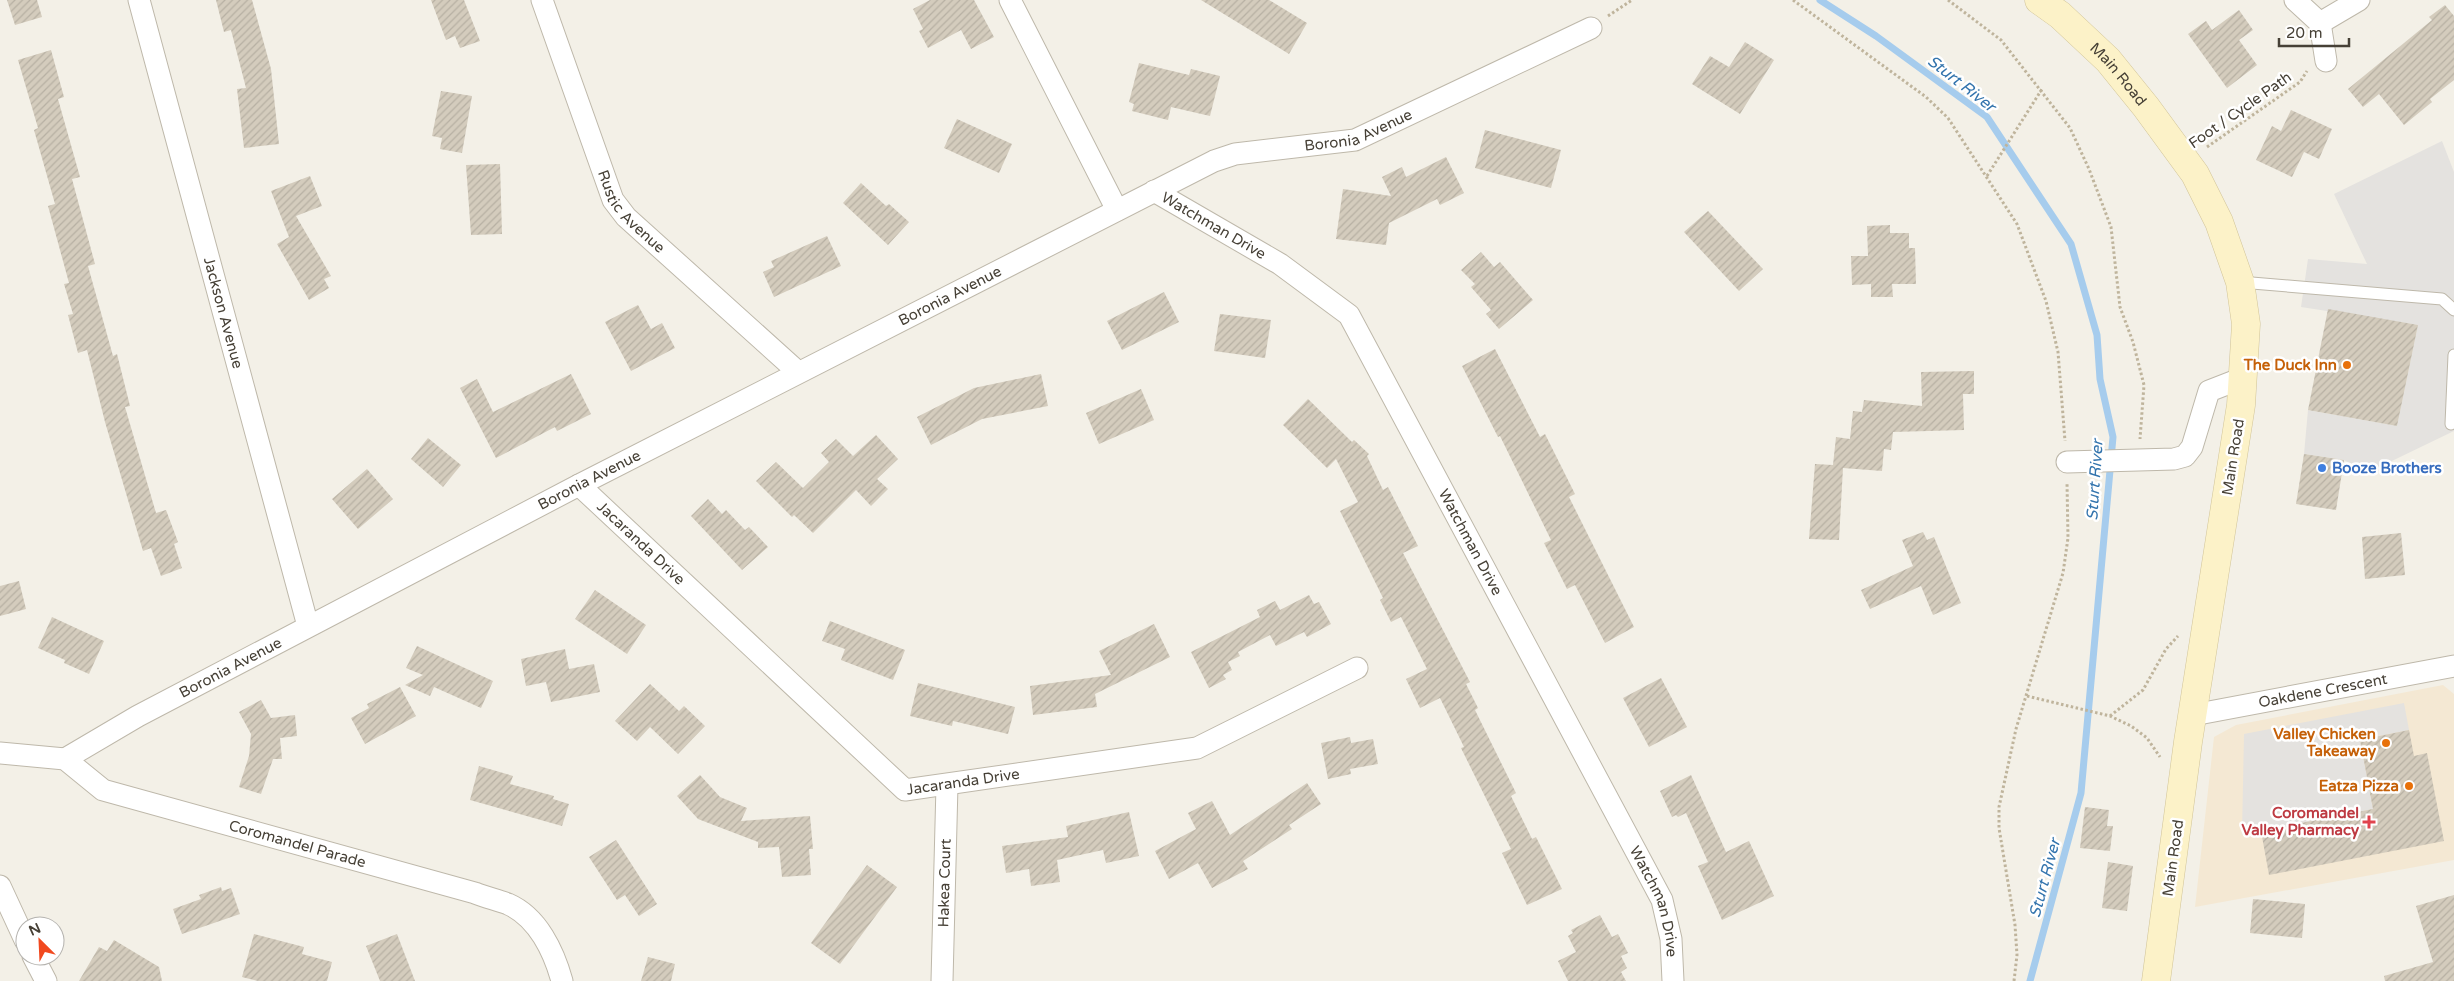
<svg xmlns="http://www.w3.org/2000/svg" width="2454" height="981" font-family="'Varela Round',sans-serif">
  <defs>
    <pattern id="building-hatch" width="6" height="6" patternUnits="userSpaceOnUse" patternTransform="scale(1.25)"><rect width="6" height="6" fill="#d4ccbd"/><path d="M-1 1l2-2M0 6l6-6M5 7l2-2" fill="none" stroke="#b7b0a3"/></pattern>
  </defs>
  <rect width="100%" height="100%" fill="#f3f0e7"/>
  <path fill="#f4e8d3" d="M 2443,685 L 2454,694 L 2454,860 L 2195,907 L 2214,737 L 2236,725 Z"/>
  <g fill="#e4e2df">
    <path d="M 2442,141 L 2454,172 L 2454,431 L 2367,473 L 2344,460 L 2304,454 L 2308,410 L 2397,426 L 2418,325 L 2301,307 L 2308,259 L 2367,264 L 2334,194 Z"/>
    <path d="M 2404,703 L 2409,730 L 2360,740 L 2373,809 L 2242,835 L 2244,734 Z"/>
  </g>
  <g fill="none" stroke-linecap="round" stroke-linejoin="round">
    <path stroke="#a6cced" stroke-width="7" d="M 1820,0 L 1876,36 L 1987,117 L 2071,244 L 2097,335 L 2100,379 L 2113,437 L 2081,793 L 2030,981"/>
  </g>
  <g fill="url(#building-hatch)">
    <path d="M 7,0 L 37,0 L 42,17 L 15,25 Z"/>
    <path d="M 216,0 L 252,0 L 271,69 L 279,144 L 244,148 L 237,89 L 246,88 L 231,30 L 224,32 Z"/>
    <path d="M 431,0 L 464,0 L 480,41 L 460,48 L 455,36 L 446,40 Z"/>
    <path d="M 930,0 L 974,0 L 994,37 L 971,49 L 961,30 L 928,48 L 919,31 L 923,29 L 913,9 Z"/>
    <path d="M 1201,0 L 1269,0 L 1307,23 L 1289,54 Z"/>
    <path d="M 2445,5 L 2454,16 L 2454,80 L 2430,99 L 2432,102 L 2404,125 L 2379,94 L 2363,107 L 2348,89 L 2432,20 L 2429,17 Z"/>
    <path d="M 2239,10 L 2253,30 L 2239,40 L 2257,65 L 2227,88 L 2188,34 L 2206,21 L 2212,30 Z"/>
    <path d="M 1745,42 L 1774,60 L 1740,114 L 1692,84 L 1710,56 L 1729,67 Z"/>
    <path d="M 51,50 L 64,97 L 58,99 L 80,177 L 72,179 L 95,264 L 88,266 L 113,356 L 117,354 L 130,406 L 125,407 L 156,513 L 166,510 L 178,542 L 174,544 L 182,568 L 161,576 L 151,548 L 143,551 L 105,422 L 87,350 L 78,353 L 68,315 L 73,314 L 64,284 L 69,283 L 48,206 L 55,204 L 34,130 L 38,128 L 18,60 Z"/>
    <path d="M 1139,63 L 1189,75 L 1191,69 L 1220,76 L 1210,116 L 1171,107 L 1168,120 L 1132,111 L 1134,104 L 1129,102 Z"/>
    <path d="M 441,91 L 472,96 L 462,153 L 440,149 L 442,138 L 432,136 Z"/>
    <path d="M 2291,110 L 2332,129 L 2319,159 L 2304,152 L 2292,177 L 2256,160 L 2272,126 L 2281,131 Z"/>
    <path d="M 957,119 L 1012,144 L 999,173 L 944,148 Z"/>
    <path d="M 1485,130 L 1561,150 L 1551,188 L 1475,168 Z"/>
    <path d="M 1446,157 L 1464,193 L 1440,205 L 1437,199 L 1389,223 L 1386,245 L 1336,239 L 1343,189 L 1391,196 L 1382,177 L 1402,167 L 1406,177 Z"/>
    <path d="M 500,164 L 502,234 L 471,235 L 466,165 Z"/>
    <path d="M 310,176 L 322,206 L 296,216 L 331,276 L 324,279 L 329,288 L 309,300 L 277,244 L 289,237 L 271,191 Z"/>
    <path d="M 861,183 L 886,206 L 889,204 L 909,222 L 888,245 L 843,203 Z"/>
    <path d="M 1708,211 L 1763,269 L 1739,291 L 1684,232 Z"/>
    <path d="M 1890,225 L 1890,233 L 1909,233 L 1909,248 L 1915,248 L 1916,284 L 1892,284 L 1893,297 L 1871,297 L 1871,284 L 1852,285 L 1851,256 L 1868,256 L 1867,226 Z"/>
    <path d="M 827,236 L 841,266 L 774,297 L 763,272 L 774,267 L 771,261 Z"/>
    <path d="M 1481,252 L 1494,267 L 1500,262 L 1533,300 L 1499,329 L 1486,314 L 1491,310 L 1471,287 L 1475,284 L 1461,270 Z"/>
    <path d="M 1164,292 L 1179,322 L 1122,350 L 1107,321 Z"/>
    <path d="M 638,305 L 651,329 L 662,323 L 675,348 L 631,371 L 605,322 Z"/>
    <path d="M 2328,309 L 2418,325 L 2397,426 L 2308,410 Z"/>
    <path d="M 1220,314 L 1271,320 L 1265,358 L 1214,351 Z"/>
    <path d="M 1495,349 L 1540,437 L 1545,434 L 1575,494 L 1569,497 L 1634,627 L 1605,643 L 1575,585 L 1567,589 L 1544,543 L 1551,540 L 1500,436 L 1498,437 L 1462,366 Z"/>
    <path d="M 1974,371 L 1974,394 L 1963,394 L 1964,430 L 1893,432 L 1891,450 L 1884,449 L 1882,471 L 1843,468 L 1839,540 L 1809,539 L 1815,464 L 1833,465 L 1836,437 L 1850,439 L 1853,411 L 1862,412 L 1864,400 L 1922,406 L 1921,372 Z"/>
    <path d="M 571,374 L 591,414 L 557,431 L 555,427 L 496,458 L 460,388 L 477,379 L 493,412 Z"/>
    <path d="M 1041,374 L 1048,406 L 982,419 L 931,445 L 917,417 L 974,388 Z"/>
    <path d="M 1141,389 L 1154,420 L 1099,444 L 1086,413 Z"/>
    <path d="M 1308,399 L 1352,442 L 1354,440 L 1369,454 L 1367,456 L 1383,490 L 1388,487 L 1418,546 L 1403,553 L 1470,682 L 1466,684 L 1478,708 L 1475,710 L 1516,793 L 1511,796 L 1532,839 L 1536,837 L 1562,889 L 1527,905 L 1502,853 L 1511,849 L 1461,748 L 1464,747 L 1440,698 L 1420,708 L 1406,679 L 1427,669 L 1401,617 L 1391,622 L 1380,600 L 1383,598 L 1340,511 L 1358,502 L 1336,459 L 1327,468 L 1283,425 Z"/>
    <path d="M 876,435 L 898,459 L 877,479 L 888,489 L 871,506 L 856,490 L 813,533 L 794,515 L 792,517 L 756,481 L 776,462 L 803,488 L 829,462 L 821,453 L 836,439 L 853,456 Z"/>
    <path d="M 428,438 L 461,465 L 443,487 L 411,459 Z"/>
    <path d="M 2304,454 L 2344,460 L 2336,510 L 2296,504 Z"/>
    <path d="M 367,469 L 393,499 L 358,529 L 332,499 Z"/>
    <path d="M 708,499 L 722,514 L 726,510 L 745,530 L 749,527 L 768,547 L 742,570 L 691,516 Z"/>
    <path d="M 1923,532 L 1927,540 L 1934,537 L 1961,603 L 1933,615 L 1921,586 L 1870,609 L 1861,590 L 1913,566 L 1902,540 Z"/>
    <path d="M 2401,533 L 2405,575 L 2365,579 L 2362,537 Z"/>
    <path d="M 19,581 L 26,609 L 0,616 L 0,586 Z"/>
    <path d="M 595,590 L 646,625 L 627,654 L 575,619 Z"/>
    <path d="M 1309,595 L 1314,604 L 1319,602 L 1331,624 L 1307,637 L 1304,632 L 1276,646 L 1270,635 L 1238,652 L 1240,656 L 1228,662 L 1232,670 L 1223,675 L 1226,679 L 1209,688 L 1191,652 L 1260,617 L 1257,610 L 1275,601 L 1280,610 Z"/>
    <path d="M 52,617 L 104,641 L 89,674 L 64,663 L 65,660 L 38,648 Z"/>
    <path d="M 830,621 L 905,650 L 893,680 L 841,660 L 845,649 L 822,641 Z"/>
    <path d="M 1154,624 L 1170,657 L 1095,694 L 1097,707 L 1033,715 L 1030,686 L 1111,675 L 1099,651 Z"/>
    <path d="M 417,646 L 493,681 L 481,708 L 434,687 L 430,696 L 405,685 L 423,675 L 406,668 Z"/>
    <path d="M 565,649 L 569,669 L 594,664 L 600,692 L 551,702 L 546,682 L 526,686 L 521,659 Z"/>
    <path d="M 1661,678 L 1687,727 L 1649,747 L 1623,698 Z"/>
    <path d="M 918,683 L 1015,707 L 1008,734 L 953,721 L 952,726 L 910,716 Z"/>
    <path d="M 650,684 L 679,711 L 684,706 L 705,726 L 678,754 L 650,727 L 637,741 L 615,721 Z"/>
    <path d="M 400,687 L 416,716 L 365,744 L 351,718 L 369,708 L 367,704 Z"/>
    <path d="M 261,700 L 271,718 L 295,715 L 297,736 L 280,738 L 282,759 L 273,759 L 261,794 L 239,787 L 249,756 L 251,734 L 239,712 Z"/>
    <path d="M 2409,730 L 2414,756 L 2427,753 L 2444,841 L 2269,875 L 2261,831 L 2373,809 L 2360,740 Z"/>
    <path d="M 1350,737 L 1351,743 L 1373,739 L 1378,764 L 1350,769 L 1351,774 L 1328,779 L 1321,743 Z"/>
    <path d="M 479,766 L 513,776 L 510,784 L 554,796 L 553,799 L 569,804 L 562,826 L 470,800 Z"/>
    <path d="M 700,775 L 720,797 L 747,808 L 741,821 L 810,816 L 813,849 L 809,849 L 811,875 L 782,877 L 779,847 L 758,848 L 758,842 L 698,819 L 677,796 Z"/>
    <path d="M 1691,775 L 1726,852 L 1749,841 L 1774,896 L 1722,920 L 1698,866 L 1708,862 L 1686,813 L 1678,817 L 1676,815 L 1672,817 L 1660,791 Z"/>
    <path d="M 1307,783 L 1321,804 L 1289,825 L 1292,829 L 1243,861 L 1248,869 L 1212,888 L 1198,863 L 1169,879 L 1155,851 L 1196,829 L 1188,813 L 1212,801 L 1230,835 Z"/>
    <path d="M 2085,807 L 2109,810 L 2107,826 L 2113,826 L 2110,851 L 2080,848 Z"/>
    <path d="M 1129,812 L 1139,856 L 1106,863 L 1103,850 L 1057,860 L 1060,882 L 1031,886 L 1029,869 L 1006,873 L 1002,846 L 1068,837 L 1066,826 Z"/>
    <path d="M 616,840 L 657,904 L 639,916 L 625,895 L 617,900 L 589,857 Z"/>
    <path d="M 2108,862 L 2133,866 L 2127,911 L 2102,908 Z"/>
    <path d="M 867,865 L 897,887 L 840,964 L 811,943 Z"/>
    <path d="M 221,887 L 222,891 L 231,888 L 240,914 L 182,934 L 173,909 L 201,899 L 199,895 Z"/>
    <path d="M 2454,895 L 2454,981 L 2385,981 L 2384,976 L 2433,962 L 2416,906 Z"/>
    <path d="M 2253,899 L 2305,904 L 2302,938 L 2250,933 Z"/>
    <path d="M 1600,915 L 1612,937 L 1618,934 L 1628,953 L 1621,956 L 1627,968 L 1621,972 L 1626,981 L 1568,981 L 1558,961 L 1576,952 L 1568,936 L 1573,933 L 1571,930 Z"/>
    <path d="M 254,934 L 304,947 L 302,954 L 332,962 L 327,981 L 258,981 L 242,977 Z"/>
    <path d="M 397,934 L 415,981 L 380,981 L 366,946 Z"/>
    <path d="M 114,940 L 159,967 L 162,981 L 79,981 L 99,947 L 107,951 Z"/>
    <path d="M 648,957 L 675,964 L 671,981 L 641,981 Z"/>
  </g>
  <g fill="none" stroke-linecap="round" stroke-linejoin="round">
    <g stroke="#beb8aa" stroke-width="13">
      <g id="service">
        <path d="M 2240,282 L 2442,299 L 2454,310"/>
        <path d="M 2451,424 L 2454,355"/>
      </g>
    </g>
    <g stroke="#beb8aa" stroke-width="23">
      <g id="minor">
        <path id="s1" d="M 139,0 L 308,626"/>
        <path id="s2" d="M 542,0 L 613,200 L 626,217 L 798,372"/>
        <path d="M 1010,0 L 1117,210"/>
        <path d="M 2295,0 L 2320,23 L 2326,61"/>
        <path d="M 2320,23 L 2359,0"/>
        <path id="s3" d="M 1154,191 L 1280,264 L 1349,315 L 1662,900 L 1671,939 L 1673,981"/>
        <path d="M 2067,462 L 2174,459 L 2185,456 L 2192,447 L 2209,391 L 2245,377"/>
        <path id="s4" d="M 579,485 L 905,790 L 1197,748 L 1357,668"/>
        <path id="s5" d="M 2193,715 L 2454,666"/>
        <path id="s6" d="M 0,753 L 65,759 L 103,790 L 475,893 C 485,897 497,900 508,904 C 538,917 554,952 562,981"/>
        <path id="s7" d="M 65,759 L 138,716 L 579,485 L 1214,161 L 1235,154 L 1355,140 L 1591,28"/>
        <path d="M 0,886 L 25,940"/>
        <path d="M 33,956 L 46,981"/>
        <path id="s8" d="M 942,981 L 947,785"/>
      </g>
    </g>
    <g stroke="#d1c498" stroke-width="29">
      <g id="secondary">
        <path id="s9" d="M 2039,0 L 2060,15 L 2108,60 L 2146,107 L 2195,174 L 2219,222 L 2240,282 L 2246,324 L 2241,405 L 2188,742 L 2156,981"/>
      </g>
    </g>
    <g stroke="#bfb49c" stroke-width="3" stroke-dasharray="2.5 2.5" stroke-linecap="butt">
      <path d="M 1793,0 L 1926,97 L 1948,118 L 2017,224 L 2046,301 L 2058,352 L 2065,441"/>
      <path d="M 1948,0 L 2001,40 L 2070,128 L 2089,169 L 2111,227 L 2120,307 L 2133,342 L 2144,385 L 2140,439"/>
      <path d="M 1608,16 L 1632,0"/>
      <path d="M 2207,147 L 2300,82 L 2307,71"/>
      <path d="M 1987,176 L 2042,89"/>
      <path d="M 2027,696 L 2110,716 L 2131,726 L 2147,738 L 2160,757"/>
      <path d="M 2110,716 L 2143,690 L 2166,649 L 2178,636"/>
      <path d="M 2014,981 L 2017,955 L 2015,925 L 1999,828 L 1999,807 L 2016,729 L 2063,573 L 2068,538 L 2067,482"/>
    </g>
    <use href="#service" stroke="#fff" stroke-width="11"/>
    <use href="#minor" stroke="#fff" stroke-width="21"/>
    <use href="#secondary" stroke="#fcf2c8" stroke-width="28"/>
  </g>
  <g fill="#e8710a" stroke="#fff" stroke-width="2">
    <circle cx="2347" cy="365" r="5"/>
    <circle cx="2386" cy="743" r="5"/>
    <circle cx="2409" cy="786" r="5"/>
  </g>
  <circle fill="#3f7fe0" stroke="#fff" stroke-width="2" cx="2322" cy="468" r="5"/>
  <path fill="#e0444e" stroke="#fff" stroke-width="2" d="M2366.5 814.5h5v5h5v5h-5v5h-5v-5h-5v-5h5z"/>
  <g text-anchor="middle" stroke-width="5" stroke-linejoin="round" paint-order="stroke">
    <g font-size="15" fill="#464036" stroke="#fff">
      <text dy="5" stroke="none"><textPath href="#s9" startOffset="109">Main Road</textPath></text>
      <text transform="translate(2240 110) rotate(-35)" y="5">Foot / Cycle Path</text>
      <text dy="5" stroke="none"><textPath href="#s7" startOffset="1444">Boronia Avenue</textPath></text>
      <text dy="5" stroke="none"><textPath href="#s2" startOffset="232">Rustic Avenue</textPath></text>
      <text dy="5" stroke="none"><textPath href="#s3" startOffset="69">Watchman Drive</textPath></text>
      <text dy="5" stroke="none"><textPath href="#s7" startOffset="999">Boronia Avenue</textPath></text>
      <text dy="5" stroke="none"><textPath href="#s1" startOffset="324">Jackson Avenue</textPath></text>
      <text transform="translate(2233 457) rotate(-81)" y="5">Main Road</text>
      <text dy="5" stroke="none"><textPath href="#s7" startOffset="594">Boronia Avenue</textPath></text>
      <text dy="5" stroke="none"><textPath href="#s3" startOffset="489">Watchman Drive</textPath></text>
      <text dy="5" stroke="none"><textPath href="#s4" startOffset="85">Jacaranda Drive</textPath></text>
      <text dy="5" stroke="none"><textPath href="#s7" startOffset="189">Boronia Avenue</textPath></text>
      <text dy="5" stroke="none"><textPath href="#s5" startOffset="132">Oakdene Crescent</textPath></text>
      <text dy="5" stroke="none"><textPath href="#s4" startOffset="505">Jacaranda Drive</textPath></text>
      <text dy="5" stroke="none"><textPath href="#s6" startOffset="316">Coromandel Parade</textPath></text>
      <text transform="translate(2173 858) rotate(-82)" y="5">Main Road</text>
      <text dy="5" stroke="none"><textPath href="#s8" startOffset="98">Hakea Court</textPath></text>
      <text dy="5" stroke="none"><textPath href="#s3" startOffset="894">Watchman Drive</textPath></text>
    </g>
    <g font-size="15" font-weight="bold" fill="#c56008" stroke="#fff" text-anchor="end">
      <text x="2337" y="370">The Duck Inn</text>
      <text x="2376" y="739">Valley Chicken<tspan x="2376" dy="17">Takeaway</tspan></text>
      <text x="2399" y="791">Eatza Pizza</text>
    </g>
    <g font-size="15" font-weight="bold" fill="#366cbe" stroke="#fff" text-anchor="start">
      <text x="2332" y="473">Booze Brothers</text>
    </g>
    <g font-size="15" font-weight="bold" fill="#be3a42" stroke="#fff" text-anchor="end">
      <text x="2359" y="818">Coromandel<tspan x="2359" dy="17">Valley Pharmacy</tspan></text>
    </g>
    <g font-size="16" font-style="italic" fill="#3374ad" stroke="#fff">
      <text transform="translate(1962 83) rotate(38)" y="6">Sturt River</text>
      <text transform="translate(2094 480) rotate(-86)" y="6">Sturt River</text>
      <text transform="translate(2044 878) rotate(-75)" y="6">Sturt River</text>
    </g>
  </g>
  <g transform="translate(40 941) rotate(336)"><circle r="24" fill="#ffffff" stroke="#b5b3af"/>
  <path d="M0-4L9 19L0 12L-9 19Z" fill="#f1491f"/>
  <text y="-8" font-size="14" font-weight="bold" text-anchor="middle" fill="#464036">N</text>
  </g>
  <path d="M2279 38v8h70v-8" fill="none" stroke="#464036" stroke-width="2.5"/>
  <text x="2286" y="38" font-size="15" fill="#464036" stroke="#ffffff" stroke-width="4" paint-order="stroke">20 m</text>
</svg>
